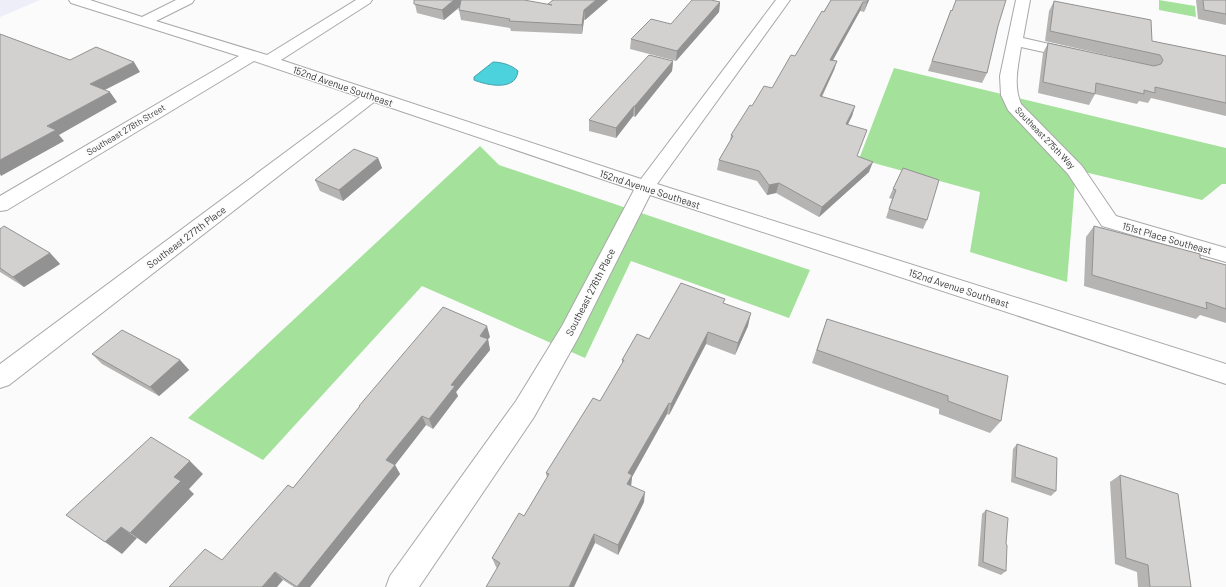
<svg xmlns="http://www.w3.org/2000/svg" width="1226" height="587" font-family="Barlow,sans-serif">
  <rect width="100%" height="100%" fill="#fbfbfc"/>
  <path fill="#edeef7" d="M 0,0 L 40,0 L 0,17 Z"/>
  <g fill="#a4e19a">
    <path d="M 1159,0 L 1195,6 L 1196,17 L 1159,10 Z"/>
    <path d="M 894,68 L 1226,148 L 1226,184 L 1222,184 L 1202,200 L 1076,170 L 1067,282 L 970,252 L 980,192 L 859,159 Z"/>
    <path d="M 480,146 L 499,165 L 810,270 L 789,318 L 631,261 L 585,358 L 422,286 L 263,460 L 188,418 Z"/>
  </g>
  <path fill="#4bd2dd" stroke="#44a3ab" d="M 493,62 C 501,62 512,65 518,71 C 516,92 486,85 474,80 L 474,77 Z"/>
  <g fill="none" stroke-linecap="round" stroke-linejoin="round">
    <g stroke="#a8a8a9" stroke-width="2">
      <g id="minor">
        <path d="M 69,0 L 90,0 L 142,17 L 176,0 L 194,0 L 192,3 L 156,21 L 267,55 L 356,0 L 372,0 L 370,3 L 281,60 L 641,179 L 776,0 L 790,0 L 657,184 L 1226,364 L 1226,384 L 650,195 L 578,338 L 534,417 L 419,587 L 386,587 L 390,576 L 516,401 L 562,326 L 634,190 L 374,102 L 9,385 L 0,388 L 0,364 L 360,97 L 254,61 L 7,210 L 0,211 L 0,196 L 239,56 L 71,3 Z"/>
        <path d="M 1016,0 L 1030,0 L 1023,38 L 1080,51 L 1083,54 L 1080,57 L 1075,59 L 1021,47 C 1018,67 1013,85 1021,104 L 1082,166 L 1116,216 L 1226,248 L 1226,262 L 1102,226 L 1068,174 L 1008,110 L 1001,95 L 1000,76 Z"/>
      </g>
    </g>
    <use href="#minor" fill="#fff" fill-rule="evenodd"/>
  </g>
  <g fill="#b5b4b3">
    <path d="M 414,0 L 548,4 L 608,0 L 585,20 L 584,20 L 582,34 L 511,31 L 510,28 L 461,20 L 459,10 L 460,7 L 444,20 L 417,13 Z"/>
    <path d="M 831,0 L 869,0 L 864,12 L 860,11 L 833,60 L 837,61 L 834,70 L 822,97 L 855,106 L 852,116 L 848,124 L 857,157 L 869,172 L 819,217 L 776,193 L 767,195 L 757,181 L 717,170 L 719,160 L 730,141 L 731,135 L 752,106 L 772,88 L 795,56 Z"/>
    <path d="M 1196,0 L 1226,0 L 1226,25 L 1198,19 Z"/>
    <path d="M 1054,1 L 1152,41 L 1226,56 L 1226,116 L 1151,98 L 1148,103 L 1139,101 L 1137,104 L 1095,94 L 1089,105 L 1038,93 L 1043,53 L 1048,43 L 1154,66 L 1045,41 L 1049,11 Z"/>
    <path d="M 720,2 L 719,12 L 676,61 L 630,49 L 631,39 L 671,24 Z"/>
    <path d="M 951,10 L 998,26 L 987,73 L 982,83 L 928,71 Z"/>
    <path d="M 673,61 L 672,71 L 635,117 L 633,116 L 616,138 L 589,131 L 589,120 Z"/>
    <path d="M 378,158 L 382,168 L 343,201 L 320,191 L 315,180 Z"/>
    <path d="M 903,168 L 927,220 L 923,229 L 886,218 L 892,199 L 889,198 L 893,189 Z"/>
    <path d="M 1094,226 L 1226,265 L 1226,323 L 1200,315 L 1196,319 L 1084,286 L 1086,237 Z"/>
    <path d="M 0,229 L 50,253 L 60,264 L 24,287 L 0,272 Z"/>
    <path d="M 725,304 L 748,326 L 735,355 L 706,344 L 669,415 L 667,414 L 632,477 L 631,486 L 644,502 L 618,555 L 595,543 L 497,568 L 496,567 L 492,558 L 524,516 L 547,478 L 546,473 L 600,401 L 622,364 L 622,360 L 649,339 Z"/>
    <path d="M 827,319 L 1001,421 L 990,433 L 939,414 L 939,409 L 812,363 L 822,333 Z"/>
    <path d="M 490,337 L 488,339 L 490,350 L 456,392 L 458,396 L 433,429 L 426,425 L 395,465 L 400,474 L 310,587 L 294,587 L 283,580 L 222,560 L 293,488 L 360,407 L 359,406 Z"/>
    <path d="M 92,354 L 180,360 L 189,370 L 159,396 L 102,364 Z"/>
    <path d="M 1017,444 L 1056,491 L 1051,496 L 1011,482 L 1013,449 Z"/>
    <path d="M 1120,475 L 1191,587 L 1138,587 L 1137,572 L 1115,564 L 1110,482 Z"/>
    <path d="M 986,510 L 1006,571 L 1001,575 L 978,566 L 982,514 Z"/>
  </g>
  <g fill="#939292">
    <path d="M 454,0 L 463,0 L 464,3 L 444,20 L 442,10 Z"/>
    <path d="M 596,0 L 608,0 L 585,20 L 584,10 Z"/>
    <path d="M 868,0 L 869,0 L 864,12 L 867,2 Z"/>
    <path d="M 720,2 L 719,12 L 676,61 L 677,51 Z"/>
    <path d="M 863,2 L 860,11 L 828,69 L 830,60 Z"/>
    <path d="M 584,10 L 584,20 L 582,34 L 582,25 Z"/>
    <path d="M 673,61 L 672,71 L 635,117 L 635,106 Z"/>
    <path d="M 837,61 L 834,70 L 817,106 L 820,96 Z"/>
    <path d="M 134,62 L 140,72 L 97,94 L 90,84 Z"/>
    <path d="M 110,92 L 117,102 L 59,135 L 64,141 L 1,176 L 0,174 L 0,160 L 47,126 Z"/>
    <path d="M 634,106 L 633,116 L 616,138 L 616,128 Z"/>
    <path d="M 855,106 L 852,116 L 843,134 L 846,124 Z"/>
    <path d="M 378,158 L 382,168 L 343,201 L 339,190 Z"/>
    <path d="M 873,162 L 869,172 L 819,217 L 822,207 Z"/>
    <path d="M 779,183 L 776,193 L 767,195 L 769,185 Z"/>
    <path d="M 50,253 L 60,264 L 24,287 L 13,277 Z"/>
    <path d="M 751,313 L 748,326 L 735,355 L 738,343 Z"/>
    <path d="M 487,326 L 490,337 L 487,340 L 488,339 L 490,350 L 456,392 L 458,396 L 433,429 L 429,419 L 451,385 L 480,336 Z"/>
    <path d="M 708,332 L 706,344 L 669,415 L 671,404 Z"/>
    <path d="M 180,360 L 189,370 L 159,396 L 150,387 Z"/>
    <path d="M 669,403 L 667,414 L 632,477 L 631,486 L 627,494 L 628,473 Z"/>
    <path d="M 422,416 L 426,425 L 395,465 L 400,474 L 310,587 L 297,587 L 386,460 Z"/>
    <path d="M 190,461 L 203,474 L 189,489 L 194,494 L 146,544 L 130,533 L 174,477 Z"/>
    <path d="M 645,492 L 644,502 L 618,555 L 618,545 Z"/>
    <path d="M 121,527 L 137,538 L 122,554 L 105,542 Z"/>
    <path d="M 594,534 L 595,543 L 574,587 L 569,587 Z"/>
    <path d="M 275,572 L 283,580 L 277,587 L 262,587 Z"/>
  </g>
  <g fill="#d2d1d0" stroke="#939292">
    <path d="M 414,0 L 454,0 L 442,10 L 414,4 Z"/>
    <path d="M 461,0 L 524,0 L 552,5 L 548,4 L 553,0 L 596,0 L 584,10 L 582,25 L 509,21 L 510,19 L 459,10 Z"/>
    <path d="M 692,0 L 711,0 L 720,2 L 677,51 L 631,39 L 651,19 L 671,24 Z"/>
    <path d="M 831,0 L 868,0 L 867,2 L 863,2 L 830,60 L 837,61 L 820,96 L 855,106 L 846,124 L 867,130 L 857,156 L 873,162 L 822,207 L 779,183 L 769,185 L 759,171 L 719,160 L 733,136 L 731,135 L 750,105 L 752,106 L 764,86 L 772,88 L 791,55 L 795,56 L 822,11 L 824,12 Z"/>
    <path d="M 956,0 L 1006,0 L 998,26 L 987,73 L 932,61 L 951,10 L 952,11 Z"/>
    <path d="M 1203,0 L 1226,0 L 1226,14 L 1204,10 Z"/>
    <path d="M 1054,1 L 1151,20 L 1152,41 L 1226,56 L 1226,103 L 1155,87 L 1155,93 L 1144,90 L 1144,94 L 1096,83 L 1095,94 L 1043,82 L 1048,43 L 1154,66 L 1161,64 L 1163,60 L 1160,55 L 1050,31 Z"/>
    <path d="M 0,34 L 70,60 L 96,47 L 134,62 L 90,84 L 110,92 L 47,126 L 56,130 L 0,160 Z"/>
    <path d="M 649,55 L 673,61 L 635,106 L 634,106 L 616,128 L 589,120 Z"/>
    <path d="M 354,149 L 378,158 L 339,190 L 315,180 Z"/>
    <path d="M 903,168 L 939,180 L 927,220 L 889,209 L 896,190 L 893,189 Z"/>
    <path d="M 4,226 L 50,253 L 13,277 L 0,268 L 0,229 Z"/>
    <path d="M 1094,226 L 1200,254 L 1200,258 L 1226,265 L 1226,309 L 1206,302 L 1207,309 L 1092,275 Z"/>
    <path d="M 681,283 L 725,299 L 723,303 L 751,313 L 738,343 L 708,332 L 671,404 L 669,403 L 628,473 L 632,475 L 627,484 L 645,492 L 618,545 L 594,534 L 569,587 L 486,587 L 500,563 L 492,558 L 519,513 L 524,516 L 549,474 L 546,473 L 593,398 L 600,401 L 624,360 L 622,360 L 637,334 L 649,339 Z"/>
    <path d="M 443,307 L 487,326 L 480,336 L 488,339 L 451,385 L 455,386 L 429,419 L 422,416 L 386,460 L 395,465 L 297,587 L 275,572 L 262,587 L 169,587 L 205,549 L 222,560 L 288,485 L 293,488 L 360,406 L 359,406 Z"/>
    <path d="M 827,319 L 1008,376 L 1001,421 L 948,401 L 948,396 L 817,350 Z"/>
    <path d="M 122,330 L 180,360 L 150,387 L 92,354 Z"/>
    <path d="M 151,437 L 190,461 L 174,477 L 181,481 L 130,533 L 121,527 L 105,542 L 66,515 Z"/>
    <path d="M 1017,444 L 1057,458 L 1056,491 L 1015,477 Z"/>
    <path d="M 1120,475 L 1178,494 L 1191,587 L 1150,587 L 1148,565 L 1126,558 Z"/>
    <path d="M 986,510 L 1008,518 L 1006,544 L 1007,545 L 1006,571 L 983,562 Z"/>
  </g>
  <g text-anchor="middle" stroke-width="3" stroke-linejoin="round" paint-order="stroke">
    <g font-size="9" fill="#353535" stroke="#fbfbfc">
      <text transform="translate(126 130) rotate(-31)" y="3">Southeast 278th Street</text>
      <text transform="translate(1045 138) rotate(46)" y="3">Southeast 275th Way</text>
    </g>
    <g font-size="10" fill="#353535" stroke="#fbfbfc">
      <text transform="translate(343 86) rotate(19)" y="4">152nd Avenue Southeast</text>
      <text transform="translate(650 189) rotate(18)" y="4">152nd Avenue Southeast</text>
      <text transform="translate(186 237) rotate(-37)" y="4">Southeast 277th Place</text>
      <text transform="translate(1167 238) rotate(16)" y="4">151st Place Southeast</text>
      <text transform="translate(959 288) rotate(18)" y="4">152nd Avenue Southeast</text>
      <text transform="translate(590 292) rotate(-63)" y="4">Southeast 276th Place</text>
    </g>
  </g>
</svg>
